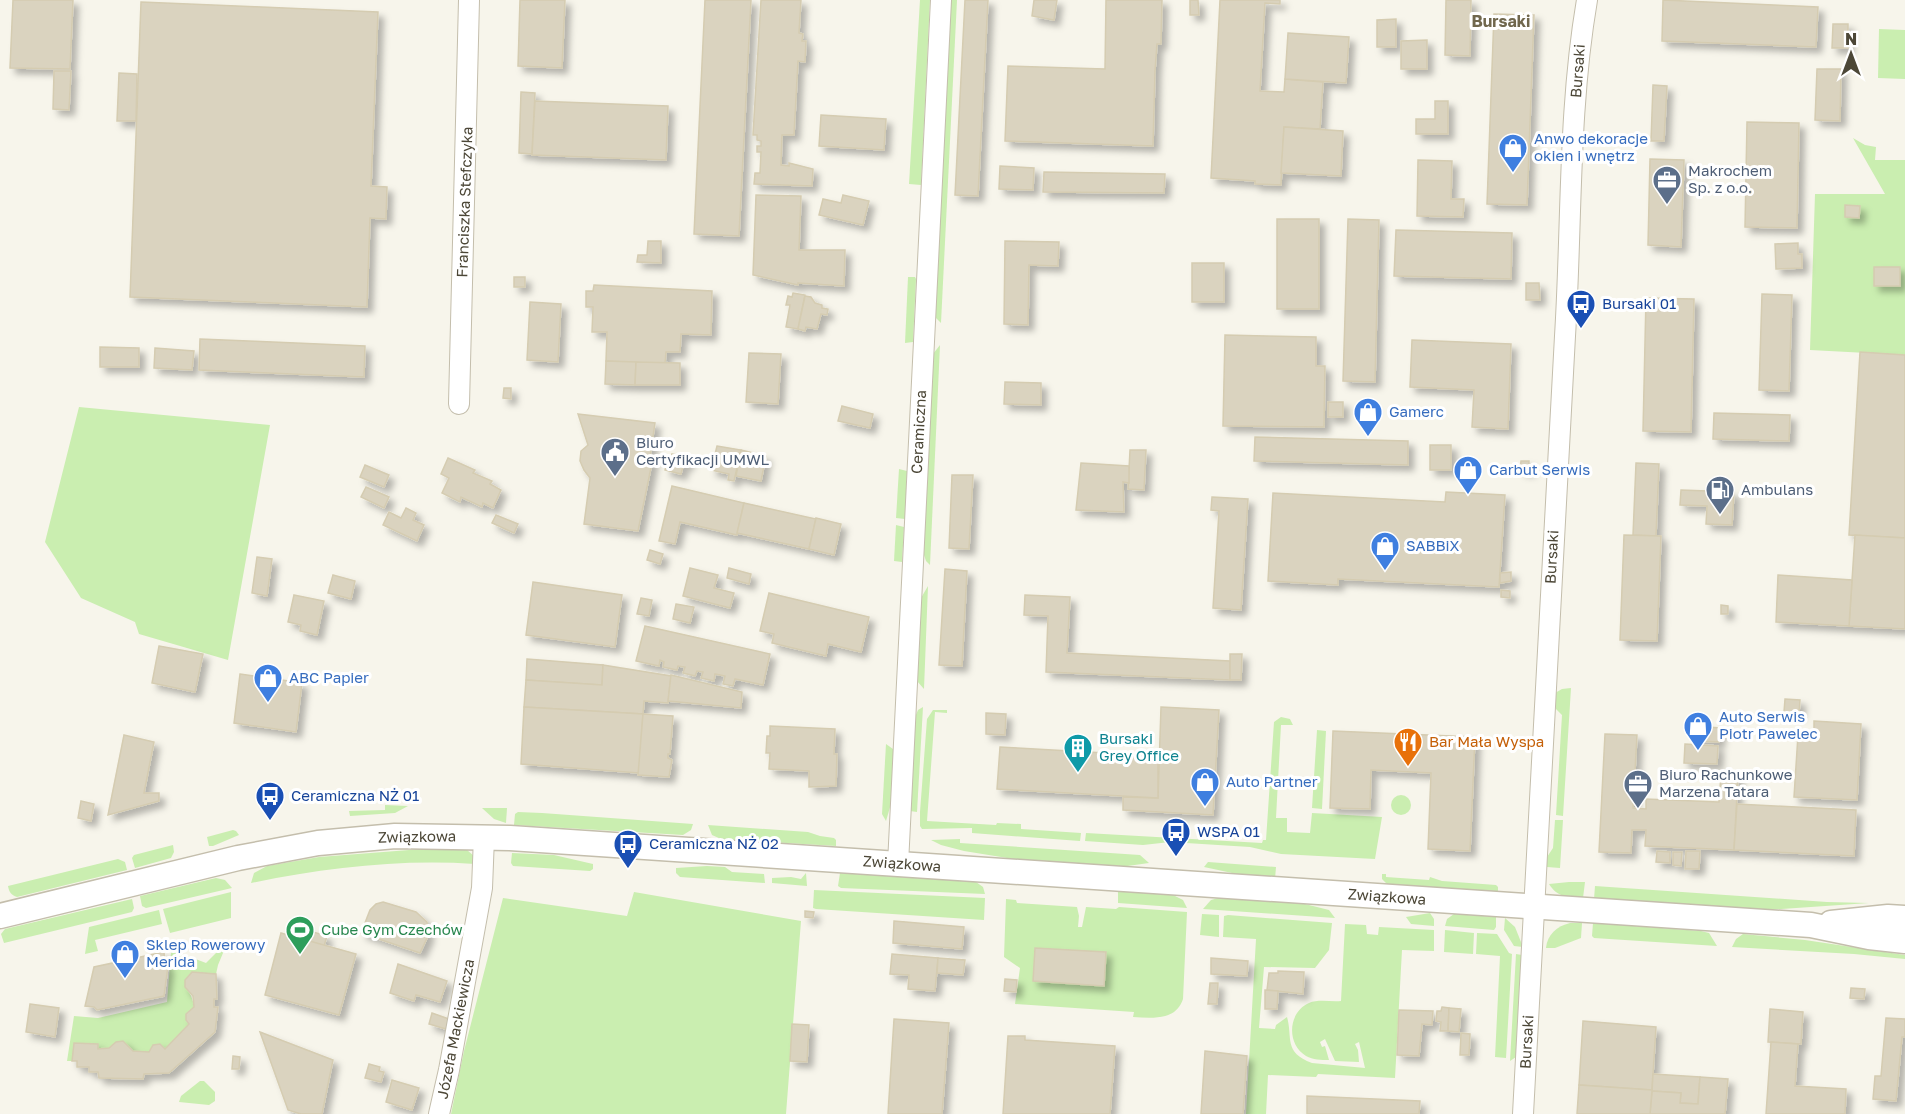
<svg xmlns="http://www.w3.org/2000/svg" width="1905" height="1114" font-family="'Golos Text',sans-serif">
  <defs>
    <filter id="shadow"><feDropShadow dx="5.5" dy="5.5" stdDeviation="3" flood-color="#0004"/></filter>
  </defs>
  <rect width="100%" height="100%" fill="#f7f5eb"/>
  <g fill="#caeeb0">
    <path d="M 920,0 L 930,0 L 921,185 L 909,184 Z"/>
    <path d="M 951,0 L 957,0 L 941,323 L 936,318 L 935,313 Z"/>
    <path d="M 1879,29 L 1905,30 L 1905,79 L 1878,78 Z"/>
    <path d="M 1853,138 L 1865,145 L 1876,147 L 1875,160 L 1905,160 L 1905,355 L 1810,350 L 1815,194 L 1885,194 Z"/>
    <path d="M 908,277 L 915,277 L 916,279 L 913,342 L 905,343 Z"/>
    <path d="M 940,345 L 930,565 L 926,561 L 923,552 L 933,354 Z"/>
    <path d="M 79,407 L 270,425 L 228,660 L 139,634 L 135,622 L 81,598 L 45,542 Z"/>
    <path d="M 899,469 L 907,471 L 905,519 L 896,518 Z"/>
    <path d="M 896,525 L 904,527 L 902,562 L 894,561 Z"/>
    <path d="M 928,586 L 924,689 L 917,681 L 917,676 L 921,598 Z"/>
    <path d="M 1571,688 L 1563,816 L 1556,815 L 1562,715 L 1556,709 L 1555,693 L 1562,689 Z"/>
    <path d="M 923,707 L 917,812 L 910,811 L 915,717 L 918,710 Z"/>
    <path d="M 933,710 L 947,710 L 947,713 L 935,712 L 927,821 L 996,825 L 997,823 L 1021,824 L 1021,829 L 1081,833 L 1080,841 L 972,833 L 972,828 L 922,829 L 920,826 L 920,812 L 927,719 Z"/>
    <path d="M 1281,717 L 1290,719 L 1293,725 L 1281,725 L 1276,818 L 1287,818 L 1287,832 L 1310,833 L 1312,813 L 1382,817 L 1375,859 L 1281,854 L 1250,847 L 1170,842 L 1143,845 L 1085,841 L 1086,833 L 1262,843 L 1263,840 L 1266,840 L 1274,722 Z"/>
    <path d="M 1317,730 L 1326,731 L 1322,809 L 1312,808 Z"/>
    <path d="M 886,744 L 893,749 L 894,753 L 891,804 L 886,821 L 882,814 Z"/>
    <circle cx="1401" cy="805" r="10"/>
    <path d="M 385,805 L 408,806 L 395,813 L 350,816 L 349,811 L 385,810 Z"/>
    <path d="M 482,808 L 507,808 L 506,823 L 494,819 Z"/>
    <path d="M 518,812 L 542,813 L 693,824 L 691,830 L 683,835 L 514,825 L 515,814 Z"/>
    <path d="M 1555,820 L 1563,820 L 1560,868 L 1547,867 L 1545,860 L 1553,848 Z"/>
    <path d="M 708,825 L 808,832 L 820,836 L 834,838 L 836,840 L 836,846 L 721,839 L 712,835 Z"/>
    <path d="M 233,830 L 236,831 L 239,835 L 213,846 L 209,846 L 207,837 Z"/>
    <path d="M 960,839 L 960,843 L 1140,855 L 1149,863 L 1113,868 L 1020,860 L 964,851 L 941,845 L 931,840 Z"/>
    <path d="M 173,845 L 174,852 L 171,858 L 135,868 L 132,858 L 134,855 Z"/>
    <path d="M 422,849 L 467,850 L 474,856 L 475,864 C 399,859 325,868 251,883 L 254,873 L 267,866 L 319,857 Z"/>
    <path d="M 512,853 L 554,855 L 593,864 L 593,869 L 590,871 L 513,866 L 511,863 Z"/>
    <path d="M 118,859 L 125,862 L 127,870 L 17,897 C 11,895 9,892 8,886 Z"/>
    <path d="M 1208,862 L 1276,867 L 1275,879 L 1251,877 L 1204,867 Z"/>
    <path d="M 707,866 L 725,867 L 732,872 L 764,874 L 765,883 L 680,877 L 676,873 L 676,868 Z"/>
    <path d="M 806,873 L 807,886 L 772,883 L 772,878 L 791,877 L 801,879 Z"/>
    <path d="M 840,873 L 976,882 L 983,887 L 985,894 L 841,888 L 838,886 Z"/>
    <path d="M 1382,874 L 1386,874 L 1386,877 L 1429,880 L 1430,877 L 1442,881 L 1496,885 L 1498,887 L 1498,891 L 1496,893 L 1388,885 L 1382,879 Z"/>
    <path d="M 216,878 L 225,880 L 232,888 L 146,908 L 142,906 L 140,896 Z"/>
    <path d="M 1569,882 L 1585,882 L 1583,898 C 1568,897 1558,898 1549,884 Z"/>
    <path d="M 1595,886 L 1827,902 L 1869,903 L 1766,910 L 1594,899 Z"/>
    <path d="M 814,890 L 985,898 L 984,920 L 816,909 L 813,908 Z"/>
    <path d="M 1118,891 L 1173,895 L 1183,900 L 1187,908 L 1118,903 Z"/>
    <path d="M 231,892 L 231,918 L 170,933 L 163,909 Z"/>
    <path d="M 634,892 L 801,921 L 786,1114 L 451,1114 L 464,1051 L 503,898 L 627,916 Z"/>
    <path d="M 1218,898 L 1301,903 L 1329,910 L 1335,918 L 1203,909 L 1211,900 Z"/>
    <path d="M 132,899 L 134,908 L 132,912 L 4,943 L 1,934 L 5,929 Z"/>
    <path d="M 1006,899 L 1016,900 L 1017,903 L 1077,907 L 1079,916 L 1078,927 L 1082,927 L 1086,907 L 1116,909 L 1119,907 L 1187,912 L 1183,999 C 1176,1021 1152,1018 1133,1017 L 1134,1012 L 1015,1004 L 1020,968 L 1004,957 Z"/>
    <path d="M 159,910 L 162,924 L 95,940 L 98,951 L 85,954 L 89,927 Z"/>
    <path d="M 1430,913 L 1434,919 L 1434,926 L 1411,924 L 1406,917 Z"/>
    <path d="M 1202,914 L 1219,915 L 1219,937 L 1200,935 Z"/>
    <path d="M 1454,914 L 1496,917 L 1496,927 L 1494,930 L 1445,926 L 1447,919 Z"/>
    <path d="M 1228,915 L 1332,923 L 1329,950 L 1315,968 L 1264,967 L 1259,1028 L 1275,1029 L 1276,1025 L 1287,1017 C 1293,1038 1283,1052 1312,1063 L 1365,1068 L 1359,1042 L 1355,1044 L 1358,1050 L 1359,1062 L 1335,1061 L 1325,1039 L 1320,1042 L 1322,1047 L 1325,1046 L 1329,1060 C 1321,1060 1313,1060 1306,1056 C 1286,1044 1288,1012 1309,1003 C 1318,999 1331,1002 1341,1001 L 1345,924 L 1366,925 L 1367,934 L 1378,935 L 1379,927 L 1434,930 L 1434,951 L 1402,950 L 1395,1078 L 1318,1074 L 1316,1077 L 1268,1075 L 1266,1114 L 1246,1114 L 1256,939 L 1223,937 L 1224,916 Z"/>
    <path d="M 1505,918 L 1515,927 L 1523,947 L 1514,946 L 1504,930 Z"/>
    <path d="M 1570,923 L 1582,923 L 1581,938 L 1555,948 L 1546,948 C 1547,935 1557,926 1570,923 Z"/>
    <path d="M 1593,923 L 1701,931 L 1709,933 L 1717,946 L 1594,938 L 1592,936 Z"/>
    <path d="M 1445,930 L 1474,933 L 1473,954 L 1444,952 Z"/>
    <path d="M 1477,933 L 1497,934 L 1509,953 L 1512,954 L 1506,1058 L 1495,1057 L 1500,956 L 1476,954 Z"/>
    <path d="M 1743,934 L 1805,940 L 1905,955 L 1905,959 L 1854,954 L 1732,947 L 1736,939 Z"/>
    <path d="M 228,941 L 218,965 L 216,974 L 192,972 L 185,980 C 186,990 193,995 194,1007 L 186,1014 L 186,1020 L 189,1024 L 165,1049 L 160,1045 L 153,1045 L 149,1052 L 133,1051 L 123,1041 L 116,1042 L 109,1048 L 98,1049 L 74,1044 L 72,1061 L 67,1061 L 74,1016 L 98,1018 L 167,1002 L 171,952 L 180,953 L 206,963 Z"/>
    <path d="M 1516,954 L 1522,955 L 1516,1057 L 1510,1061 Z"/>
    <path d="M 200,1081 L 204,1081 L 215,1092 L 215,1101 L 209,1105 L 179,1102 L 181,1096 Z"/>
  </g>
  <g fill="#dad3bf" stroke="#d5ccb1" stroke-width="1.5" filter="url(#shadow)">
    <path d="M 13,0 L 73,0 L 70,69 L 10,68 Z"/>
    <path d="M 520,0 L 565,0 L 562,68 L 518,66 Z"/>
    <path d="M 705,0 L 751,0 L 739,236 L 694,234 Z"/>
    <path d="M 761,0 L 801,0 L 799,33 L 803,34 L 802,41 L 806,41 L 805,62 L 798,61 L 794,135 L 782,135 L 781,165 L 789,166 L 789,163 L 813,169 L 812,186 L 754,184 L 755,173 L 760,173 L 761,152 L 757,152 L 757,146 L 761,146 L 761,141 L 757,140 L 757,135 L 753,135 Z"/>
    <path d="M 965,0 L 988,0 L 978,196 L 955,195 Z"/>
    <path d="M 1034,0 L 1057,0 L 1054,20 L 1032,16 Z"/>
    <path d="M 1106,0 L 1162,0 L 1161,44 L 1157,44 L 1155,71 L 1153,146 L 1005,141 L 1008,66 L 1105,69 Z"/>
    <path d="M 1190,0 L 1198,0 L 1199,15 L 1190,15 Z"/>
    <path d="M 1280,0 L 1280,4 L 1265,3 L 1260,91 L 1284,92 L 1285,79 L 1323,82 L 1320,129 L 1284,127 L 1281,185 L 1255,184 L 1255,181 L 1211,178 L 1220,0 Z"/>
    <path d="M 1446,0 L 1471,0 L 1470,56 L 1445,55 Z"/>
    <path d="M 1663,0 L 1818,7 L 1816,47 L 1662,41 Z"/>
    <path d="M 141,2 L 378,12 L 371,186 L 387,187 L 386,219 L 370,218 L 367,307 L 130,297 Z"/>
    <path d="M 1494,14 L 1534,15 L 1527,205 L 1487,204 Z"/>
    <path d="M 1396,19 L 1396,47 L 1377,47 L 1377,20 Z"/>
    <path d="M 1833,24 L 1848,24 L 1848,48 L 1832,48 Z"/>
    <path d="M 1288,33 L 1349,37 L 1346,83 L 1285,79 Z"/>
    <path d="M 1427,40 L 1427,69 L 1401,69 L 1401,41 Z"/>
    <path d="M 1817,69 L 1841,69 L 1840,121 L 1815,120 Z"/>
    <path d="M 54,71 L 71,71 L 69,110 L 53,109 Z"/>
    <path d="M 119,73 L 137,74 L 136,121 L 117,121 Z"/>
    <path d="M 1653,85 L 1667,86 L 1664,141 L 1651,141 Z"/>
    <path d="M 521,92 L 535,93 L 532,154 L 519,153 Z"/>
    <path d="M 535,101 L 668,106 L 666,160 L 532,155 Z"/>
    <path d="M 1435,101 L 1448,101 L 1448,134 L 1416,134 L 1416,119 L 1435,119 Z"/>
    <path d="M 821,115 L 886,119 L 884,150 L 819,146 Z"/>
    <path d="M 1747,122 L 1799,123 L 1797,228 L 1745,227 Z"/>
    <path d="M 1284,127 L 1343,131 L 1341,176 L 1281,173 Z"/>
    <path d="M 1650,159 L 1684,160 L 1681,247 L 1648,245 Z"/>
    <path d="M 1418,160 L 1452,161 L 1451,199 L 1464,199 L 1463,217 L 1417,216 Z"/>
    <path d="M 1000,166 L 1034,168 L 1033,190 L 999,189 Z"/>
    <path d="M 1044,172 L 1165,174 L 1164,193 L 1043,192 Z"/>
    <path d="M 756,195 L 801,196 L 799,250 L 845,250 L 844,286 L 798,283 L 798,285 L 753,275 Z"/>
    <path d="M 843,195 L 869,201 L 863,225 L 819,215 L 823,199 L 841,203 Z"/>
    <path d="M 1845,205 L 1860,206 L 1859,218 L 1845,217 Z"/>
    <rect x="1277" y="219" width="42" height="90"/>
    <path d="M 1348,219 L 1379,220 L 1375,382 L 1343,381 Z"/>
    <path d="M 1396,230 L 1512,233 L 1511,279 L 1394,276 Z"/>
    <path d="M 648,241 L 661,241 L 661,263 L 637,262 L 638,255 L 647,255 Z"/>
    <path d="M 1005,241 L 1059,242 L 1058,266 L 1029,265 L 1028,325 L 1004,324 Z"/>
    <path d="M 1798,243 L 1798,254 L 1802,254 L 1802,268 L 1776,269 L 1775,244 Z"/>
    <rect x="1192" y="263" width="32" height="39"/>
    <rect x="1874" y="267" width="26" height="19"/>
    <rect x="514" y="277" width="11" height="10"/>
    <path d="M 1526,283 L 1539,283 L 1540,300 L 1526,300 Z"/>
    <path d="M 594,285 L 712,291 L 711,335 L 681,334 L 680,352 L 666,352 L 665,364 L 606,361 L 607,332 L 592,332 L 593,307 L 586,307 L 586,291 L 593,291 Z"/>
    <path d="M 793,293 L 805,295 L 798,329 L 786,327 L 790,305 L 786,305 L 788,296 L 792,297 Z"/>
    <path d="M 1762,294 L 1792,295 L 1789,391 L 1759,390 Z"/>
    <path d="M 805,296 L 811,297 L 815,303 L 822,305 L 822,308 L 828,309 L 827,315 L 821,314 L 817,329 L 806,327 L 805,331 L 798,329 Z"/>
    <path d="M 1646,298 L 1694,299 L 1691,432 L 1643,431 Z"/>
    <path d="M 530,302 L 561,304 L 558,362 L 527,360 Z"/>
    <path d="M 1225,335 L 1316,337 L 1316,366 L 1325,366 L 1324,427 L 1223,426 Z"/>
    <path d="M 200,339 L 365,346 L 364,377 L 199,370 Z"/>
    <path d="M 1412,340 L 1511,344 L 1508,429 L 1472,427 L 1474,390 L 1410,387 Z"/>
    <path d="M 100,347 L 139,348 L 139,367 L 100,367 Z"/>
    <path d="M 155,348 L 194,351 L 192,370 L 154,368 Z"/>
    <path d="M 1860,352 L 1905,355 L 1905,538 L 1849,535 Z"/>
    <path d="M 749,353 L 781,354 L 778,404 L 746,402 Z"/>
    <path d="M 606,361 L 636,362 L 635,385 L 605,384 Z"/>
    <path d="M 636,362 L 680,363 L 680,385 L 635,385 Z"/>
    <path d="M 1005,382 L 1041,383 L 1041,405 L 1004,404 Z"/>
    <path d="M 504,388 L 511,388 L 511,399 L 503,398 Z"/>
    <rect x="1328" y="402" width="15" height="15"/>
    <path d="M 842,406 L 873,414 L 870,428 L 838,421 Z"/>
    <path d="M 1714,413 L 1790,415 L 1789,441 L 1713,439 Z"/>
    <path d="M 578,414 L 655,423 L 650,457 L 653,458 L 638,531 L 584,524 L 590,478 L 584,470 L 580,461 L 581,451 L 588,445 Z"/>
    <path d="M 1255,437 L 1408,441 L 1408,465 L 1254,461 Z"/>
    <rect x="1430" y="445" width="21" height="25"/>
    <path d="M 717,446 L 741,450 L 734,481 L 728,480 L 729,474 L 711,470 Z"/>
    <path d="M 741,450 L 766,456 L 761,481 L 736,476 Z"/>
    <path d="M 1130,450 L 1146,450 L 1144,490 L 1128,489 Z"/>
    <path d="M 672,454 L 689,458 L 687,465 L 670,461 Z"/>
    <path d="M 448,458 L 475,470 L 473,473 L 492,481 L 490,484 L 501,490 L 493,508 L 483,503 L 482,507 L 461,497 L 460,502 L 442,493 L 449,478 L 441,474 Z"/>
    <path d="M 1521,461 L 1529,461 L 1529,471 L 1520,470 Z"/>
    <path d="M 667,462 L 683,466 L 681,474 L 665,470 Z"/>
    <path d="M 1081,463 L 1129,466 L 1129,483 L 1123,482 L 1124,512 L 1076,510 Z"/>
    <path d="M 1636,463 L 1659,464 L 1656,536 L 1633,535 Z"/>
    <path d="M 365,465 L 389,475 L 384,487 L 360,477 Z"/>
    <path d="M 952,475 L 973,475 L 969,549 L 949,548 Z"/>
    <path d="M 672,486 L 744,503 L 737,535 L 680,522 L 675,544 L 659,541 Z"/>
    <path d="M 366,487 L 389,497 L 384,508 L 361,497 Z"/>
    <path d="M 1681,490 L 1734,492 L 1732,525 L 1706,524 L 1707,506 L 1680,505 Z"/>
    <path d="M 1446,492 L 1505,495 L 1499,587 L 1338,579 L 1338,585 L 1268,581 L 1273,493 L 1445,502 Z"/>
    <path d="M 1212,497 L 1248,499 L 1241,610 L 1213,608 L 1219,511 L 1211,510 Z"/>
    <path d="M 744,503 L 816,519 L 809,549 L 737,533 Z"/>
    <path d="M 406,508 L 416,513 L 413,520 L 424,525 L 417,541 L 383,525 L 389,512 L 401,518 Z"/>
    <path d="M 496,515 L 518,524 L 514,533 L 492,523 Z"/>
    <path d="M 816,518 L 841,524 L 834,555 L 809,549 Z"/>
    <path d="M 1624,535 L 1661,536 L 1657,641 L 1620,640 Z"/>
    <path d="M 1855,535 L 1905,538 L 1905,629 L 1849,626 Z"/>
    <path d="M 650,550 L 663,554 L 660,564 L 647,560 Z"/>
    <path d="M 257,557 L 272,559 L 267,596 L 252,593 Z"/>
    <path d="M 690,568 L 718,575 L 714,588 L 734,593 L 730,608 L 683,596 Z"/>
    <path d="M 729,568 L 751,574 L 749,584 L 727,578 Z"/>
    <path d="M 945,569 L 967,571 L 962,666 L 939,665 Z"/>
    <path d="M 1511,572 L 1511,581 L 1500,583 L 1500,573 Z"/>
    <path d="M 333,575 L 355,581 L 351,599 L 328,593 Z"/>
    <path d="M 1778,575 L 1852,580 L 1849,626 L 1776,622 Z"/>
    <path d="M 533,582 L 622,595 L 615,647 L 526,635 Z"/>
    <path d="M 1501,590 L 1510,591 L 1510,598 L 1501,597 Z"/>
    <path d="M 769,593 L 869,617 L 861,652 L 828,644 L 826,656 L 772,643 L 774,634 L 760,631 Z"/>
    <path d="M 294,595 L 324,601 L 317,635 L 300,631 L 301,625 L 288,622 Z"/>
    <path d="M 1025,595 L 1070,597 L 1067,653 L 1230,661 L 1230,680 L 1046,672 L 1048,616 L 1024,615 Z"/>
    <path d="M 641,598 L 652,600 L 649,616 L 637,614 Z"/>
    <path d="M 676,604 L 694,607 L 690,623 L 673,619 Z"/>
    <path d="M 1721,605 L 1728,606 L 1728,614 L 1721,614 Z"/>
    <path d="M 645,626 L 770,654 L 763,685 L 735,679 L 733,686 L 723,684 L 725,676 L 715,674 L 714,681 L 701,678 L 703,672 L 697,671 L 695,676 L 683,673 L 685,667 L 678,666 L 677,670 L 663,667 L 664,662 L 660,660 L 659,666 L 636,661 Z"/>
    <path d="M 159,646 L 203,654 L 195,692 L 152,683 Z"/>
    <path d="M 1230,654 L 1242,654 L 1241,680 L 1230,680 Z"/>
    <path d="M 527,659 L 603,665 L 602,685 L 526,680 Z"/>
    <path d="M 603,665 L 671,676 L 668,703 L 644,701 L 643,714 L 524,707 L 526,680 L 602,685 Z"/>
    <path d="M 240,674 L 302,683 L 296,732 L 234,723 Z"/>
    <path d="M 671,675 L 742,692 L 741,708 L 668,701 Z"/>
    <path d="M 1785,699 L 1800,700 L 1799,713 L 1784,712 Z"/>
    <path d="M 524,707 L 643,714 L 639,773 L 521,764 Z"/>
    <path d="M 1161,707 L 1219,710 L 1213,815 L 1123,810 L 1123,797 L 1158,798 Z"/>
    <path d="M 986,713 L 1006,714 L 1005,735 L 986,734 Z"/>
    <path d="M 643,714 L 673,716 L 670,754 L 668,754 L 668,758 L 672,760 L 669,777 L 638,775 Z"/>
    <path d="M 1814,721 L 1861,724 L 1857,800 L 1794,797 L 1798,735 L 1814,736 Z"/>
    <path d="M 770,726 L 835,729 L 834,754 L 837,754 L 836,786 L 809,787 L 809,771 L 769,769 L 770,753 L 766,753 L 767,736 L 770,736 Z"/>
    <path d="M 1695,726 L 1720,728 L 1719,742 L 1694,741 Z"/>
    <path d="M 1333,731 L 1475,737 L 1470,851 L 1428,849 L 1431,773 L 1371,770 L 1370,809 L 1330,808 Z"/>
    <path d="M 1605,734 L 1637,735 L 1633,808 L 1646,809 L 1646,799 L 1719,802 L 1721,774 L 1738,775 L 1734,850 L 1645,846 L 1646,830 L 1632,830 L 1631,853 L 1599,852 Z"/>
    <path d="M 124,735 L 154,742 L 144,793 L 159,793 L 159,801 L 108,815 Z"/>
    <path d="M 1685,744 L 1718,746 L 1717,764 L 1684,763 Z"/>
    <path d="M 1000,747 L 1158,756 L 1158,798 L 997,789 Z"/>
    <path d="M 81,801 L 94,804 L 91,821 L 78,818 Z"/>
    <path d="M 1737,804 L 1856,810 L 1854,856 L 1734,850 Z"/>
    <path d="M 1657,851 L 1670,852 L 1670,863 L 1656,862 Z"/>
    <path d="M 1686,851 L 1700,851 L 1699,869 L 1685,869 Z"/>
    <path d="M 1673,852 L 1682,852 L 1681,866 L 1673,865 Z"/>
    <path d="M 383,902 L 416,912 L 427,922 L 428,936 L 420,953 L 361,933 L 370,910 L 376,904 Z"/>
    <path d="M 805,911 L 814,912 L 813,918 L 805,917 Z"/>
    <path d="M 894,921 L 964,927 L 962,949 L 893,943 Z"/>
    <path d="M 306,930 L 327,936 L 324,946 L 303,939 Z"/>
    <path d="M 281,933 L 356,954 L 339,1015 L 265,995 Z"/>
    <path d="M 1035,948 L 1106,952 L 1104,986 L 1033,981 Z"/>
    <path d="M 164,952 L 165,966 L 168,966 L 164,996 L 97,1010 L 94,1007 L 85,1006 L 94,967 Z"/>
    <path d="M 892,954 L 938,958 L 935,991 L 908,989 L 909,975 L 890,974 Z"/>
    <path d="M 938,958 L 965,960 L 963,975 L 937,973 Z"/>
    <path d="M 1211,958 L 1248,961 L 1247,976 L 1211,974 Z"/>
    <path d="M 398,964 L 447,981 L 440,1002 L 416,995 L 414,1001 L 390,993 Z"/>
    <path d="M 1278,971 L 1304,972 L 1303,994 L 1267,990 L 1269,973 L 1278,973 Z"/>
    <path d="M 192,972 L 216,974 L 217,999 L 214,999 L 214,1007 L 218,1007 L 215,1032 L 169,1073 L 144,1074 L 143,1079 L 99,1078 L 98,1072 L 89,1072 L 89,1067 L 77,1067 L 77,1061 L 72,1061 L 74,1043 L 98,1044 L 98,1049 L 109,1048 L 116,1042 L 123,1041 L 133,1051 L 149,1052 L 153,1045 L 160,1044 L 165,1049 L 189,1024 L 186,1020 L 186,1014 L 194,1007 L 193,996 L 185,987 L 185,980 Z"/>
    <path d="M 1005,979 L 1017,980 L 1016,992 L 1004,991 Z"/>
    <path d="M 1210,983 L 1218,983 L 1217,1004 L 1208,1004 Z"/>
    <path d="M 1851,988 L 1865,989 L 1864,999 L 1850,998 Z"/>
    <path d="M 1265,990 L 1278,991 L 1277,1009 L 1265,1009 Z"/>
    <path d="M 30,1004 L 59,1008 L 55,1037 L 26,1032 Z"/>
    <path d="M 1442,1007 L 1449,1008 L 1448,1031 L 1440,1031 L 1441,1022 L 1436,1021 L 1437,1011 L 1441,1011 Z"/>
    <path d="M 1449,1008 L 1461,1009 L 1459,1032 L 1448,1031 Z"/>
    <path d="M 1770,1009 L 1803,1012 L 1801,1044 L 1768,1042 Z"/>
    <path d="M 1399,1010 L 1433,1011 L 1432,1025 L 1422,1024 L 1419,1056 L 1397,1055 Z"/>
    <path d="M 432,1013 L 449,1019 L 446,1029 L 429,1024 Z"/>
    <path d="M 1886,1018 L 1905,1019 L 1905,1037 L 1902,1037 L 1896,1101 L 1873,1099 L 1875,1076 L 1881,1076 Z"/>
    <path d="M 894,1019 L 949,1023 L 942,1114 L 888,1114 Z"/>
    <path d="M 1583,1021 L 1656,1027 L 1652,1090 L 1579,1085 Z"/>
    <path d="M 792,1024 L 809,1025 L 807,1062 L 790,1061 Z"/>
    <path d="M 260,1032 L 333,1060 L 322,1114 L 301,1114 L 288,1110 Z"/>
    <path d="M 1461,1033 L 1470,1034 L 1469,1055 L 1460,1055 Z"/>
    <path d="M 1008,1036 L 1025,1036 L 1025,1040 L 1115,1046 L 1110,1114 L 1003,1114 Z"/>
    <path d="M 1771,1042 L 1798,1044 L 1795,1086 L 1846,1089 L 1845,1114 L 1766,1114 Z"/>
    <path d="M 1205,1051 L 1247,1056 L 1243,1114 L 1201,1114 Z"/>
    <path d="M 233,1056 L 240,1057 L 239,1069 L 232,1069 Z"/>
    <path d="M 369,1064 L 380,1067 L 379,1071 L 384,1072 L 381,1082 L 365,1078 Z"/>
    <path d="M 1653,1074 L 1700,1077 L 1698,1104 L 1680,1103 L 1681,1093 L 1652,1091 Z"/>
    <path d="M 1700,1077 L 1728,1079 L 1725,1114 L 1650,1114 L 1652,1091 L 1681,1093 L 1680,1103 L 1698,1104 Z"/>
    <path d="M 392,1080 L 419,1088 L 412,1110 L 386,1102 Z"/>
    <path d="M 1579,1085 L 1652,1090 L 1650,1114 L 1577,1114 Z"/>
    <path d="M 1307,1096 L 1420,1101 L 1419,1114 L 1307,1114 Z"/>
  </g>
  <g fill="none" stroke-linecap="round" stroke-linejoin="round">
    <g stroke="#c4beac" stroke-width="22">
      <g id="minor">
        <path d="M 459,404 L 469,0"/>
        <path d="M 898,864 L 941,0"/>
        <path d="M 439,1114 L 449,1070 L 482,888 L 484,837"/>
        <path d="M 1523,1114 C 1537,855 1551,595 1565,336 C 1572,224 1568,111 1587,0"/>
      </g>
    </g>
    <g stroke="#c4beac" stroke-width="27">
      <g id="tertiary">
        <path d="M 0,916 L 238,858 L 318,843 L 395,836 L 510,838 L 1811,925 L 1869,937 L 1905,941"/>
        <path d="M 1831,923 L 1888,917 L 1905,918"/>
      </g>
    </g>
    <use href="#minor" stroke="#fff" stroke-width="20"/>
    <use href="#tertiary" stroke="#fff" stroke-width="24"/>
  </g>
  <defs>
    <g id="shop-pin" transform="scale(1.5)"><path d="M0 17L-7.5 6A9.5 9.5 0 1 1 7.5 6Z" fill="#3f7fe0" stroke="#fff"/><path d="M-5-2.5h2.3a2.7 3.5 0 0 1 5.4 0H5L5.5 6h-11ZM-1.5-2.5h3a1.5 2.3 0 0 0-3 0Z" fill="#fff"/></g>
    <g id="office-pin" transform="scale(1.5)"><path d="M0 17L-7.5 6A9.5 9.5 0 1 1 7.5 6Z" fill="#5c6f8a" stroke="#fff"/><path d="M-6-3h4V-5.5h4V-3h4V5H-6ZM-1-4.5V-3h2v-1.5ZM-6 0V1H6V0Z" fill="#fff"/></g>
    <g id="bus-pin" transform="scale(1.5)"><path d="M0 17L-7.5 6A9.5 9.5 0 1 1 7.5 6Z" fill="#1a4fb4" stroke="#fff"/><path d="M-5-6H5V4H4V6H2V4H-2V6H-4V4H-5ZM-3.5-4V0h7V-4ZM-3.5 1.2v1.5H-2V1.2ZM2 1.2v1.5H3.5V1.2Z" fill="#fff"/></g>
    <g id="civic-pin" transform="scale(1.5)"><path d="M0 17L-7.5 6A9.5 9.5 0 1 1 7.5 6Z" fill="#5c6f8a" stroke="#fff"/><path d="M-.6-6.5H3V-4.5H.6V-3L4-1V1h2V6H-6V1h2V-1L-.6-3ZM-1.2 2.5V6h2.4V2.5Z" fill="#fff"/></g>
    <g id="fuel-pin" transform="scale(1.5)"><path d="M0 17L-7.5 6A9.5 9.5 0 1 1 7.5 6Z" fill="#5c6f8a" stroke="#fff"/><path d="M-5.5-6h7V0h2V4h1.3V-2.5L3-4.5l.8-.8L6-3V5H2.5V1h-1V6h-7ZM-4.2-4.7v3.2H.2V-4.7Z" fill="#fff"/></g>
    <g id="restaurant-pin" transform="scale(1.5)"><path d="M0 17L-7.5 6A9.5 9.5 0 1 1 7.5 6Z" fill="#e8710a" stroke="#fff"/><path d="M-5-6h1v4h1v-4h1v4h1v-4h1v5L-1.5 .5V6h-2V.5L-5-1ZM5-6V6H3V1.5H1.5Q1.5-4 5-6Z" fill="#fff"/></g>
    <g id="building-pin" transform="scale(1.5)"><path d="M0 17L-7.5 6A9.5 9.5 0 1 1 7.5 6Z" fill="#0f9aa8" stroke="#fff"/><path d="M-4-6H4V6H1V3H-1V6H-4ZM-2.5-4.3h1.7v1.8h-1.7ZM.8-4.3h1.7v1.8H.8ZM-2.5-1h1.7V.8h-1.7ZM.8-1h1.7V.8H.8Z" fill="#fff"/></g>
    <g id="stadium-pin" transform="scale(1.5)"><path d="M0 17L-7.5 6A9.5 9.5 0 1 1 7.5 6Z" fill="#2e9e5b" stroke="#fff"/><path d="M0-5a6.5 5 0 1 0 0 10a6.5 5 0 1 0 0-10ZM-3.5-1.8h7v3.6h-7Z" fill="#fff"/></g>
  </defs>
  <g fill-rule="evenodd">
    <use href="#shop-pin" x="1513" y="148"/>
    <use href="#office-pin" x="1667" y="180"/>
    <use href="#bus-pin" x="1581" y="304"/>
    <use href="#shop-pin" x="1368" y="412"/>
    <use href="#civic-pin" x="615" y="452"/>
    <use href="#shop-pin" x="1468" y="470"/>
    <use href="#fuel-pin" x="1720" y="490"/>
    <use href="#shop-pin" x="1385" y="546"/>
    <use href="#shop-pin" x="268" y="678"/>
    <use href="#shop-pin" x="1698" y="726"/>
    <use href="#restaurant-pin" x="1408" y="742"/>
    <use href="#building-pin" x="1078" y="748"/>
    <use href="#shop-pin" x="1205" y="782"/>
    <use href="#office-pin" x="1638" y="784"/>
    <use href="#bus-pin" x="270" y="796"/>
    <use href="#bus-pin" x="1176" y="832"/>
    <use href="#bus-pin" x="628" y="844"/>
    <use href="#stadium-pin" x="300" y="930"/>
    <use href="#shop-pin" x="125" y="954"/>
  </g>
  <g text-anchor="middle" stroke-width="6" stroke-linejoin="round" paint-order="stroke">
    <g font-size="15" fill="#4c4737" stroke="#fff">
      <text transform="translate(1578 71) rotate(-86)" y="5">Bursaki</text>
      <text transform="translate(465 202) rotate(-88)" y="5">Franciszka Stefczyka</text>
      <text transform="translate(919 432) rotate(-87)" y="5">Ceramiczna</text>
      <text transform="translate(1552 557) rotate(-87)" y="5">Bursaki</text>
      <text transform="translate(417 837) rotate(-1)" y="5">Związkowa</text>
      <text transform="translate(902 864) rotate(4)" y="5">Związkowa</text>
      <text transform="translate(1387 897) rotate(4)" y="5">Związkowa</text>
      <text transform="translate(456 1029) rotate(-79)" y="5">Józefa Mackiewicza</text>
      <text transform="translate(1527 1042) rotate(-87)" y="5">Bursaki</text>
    </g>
    <g font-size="15" fill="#366cbe" stroke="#fff" text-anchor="start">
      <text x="1534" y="144">Anwo dekoracje<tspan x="1534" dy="17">okien i wnętrz</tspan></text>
      <text x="1389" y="417">Gamerc</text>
      <text x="1489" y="475">Carbut Serwis</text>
      <text x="1406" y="551">SABBiX</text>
      <text x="289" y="683">ABC Papier</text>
      <text x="1719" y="722">Auto Serwis<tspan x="1719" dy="17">Piotr Pawelec</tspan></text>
      <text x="1226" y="787">Auto Partner</text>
      <text x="146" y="950">Sklep Rowerowy<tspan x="146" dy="17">Merida</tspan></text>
    </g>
    <g font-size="15" fill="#4e5e75" stroke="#fff" text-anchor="start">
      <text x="1688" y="176">Makrochem<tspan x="1688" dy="17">Sp. z o.o.</tspan></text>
      <text x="636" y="448">Biuro<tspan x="636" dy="17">Certyfikacji UMWL</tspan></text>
      <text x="1741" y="495">Ambulans</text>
      <text x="1659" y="780">Biuro Rachunkowe<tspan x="1659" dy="17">Marzena Tatara</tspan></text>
    </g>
    <g font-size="15" fill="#164399" stroke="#fff" text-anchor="start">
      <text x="1602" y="309">Bursaki 01</text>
      <text x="291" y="801">Ceramiczna NŻ 01</text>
      <text x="1197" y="837">WSPA 01</text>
      <text x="649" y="849">Ceramiczna NŻ 02</text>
    </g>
    <g font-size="15" fill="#0d838f" stroke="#fff" text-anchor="start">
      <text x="1099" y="744">Bursaki<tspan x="1099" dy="17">Grey Office</tspan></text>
    </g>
    <g font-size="15" fill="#c56008" stroke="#fff" text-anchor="start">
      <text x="1429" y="747">Bar Mała Wyspa</text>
    </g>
    <g font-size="15" fill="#27864d" stroke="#fff" text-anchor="start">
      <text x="321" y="935">Cube Gym Czechów</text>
    </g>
    <g font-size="16" font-weight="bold" fill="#70674d" stroke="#fff">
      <text x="1501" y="27">Bursaki</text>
    </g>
  </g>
  <g transform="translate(1851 54)" stroke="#ffffff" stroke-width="4.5" paint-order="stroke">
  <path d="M0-4.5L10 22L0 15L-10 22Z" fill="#4c4737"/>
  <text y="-9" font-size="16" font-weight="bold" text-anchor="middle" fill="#4c4737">N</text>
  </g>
</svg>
